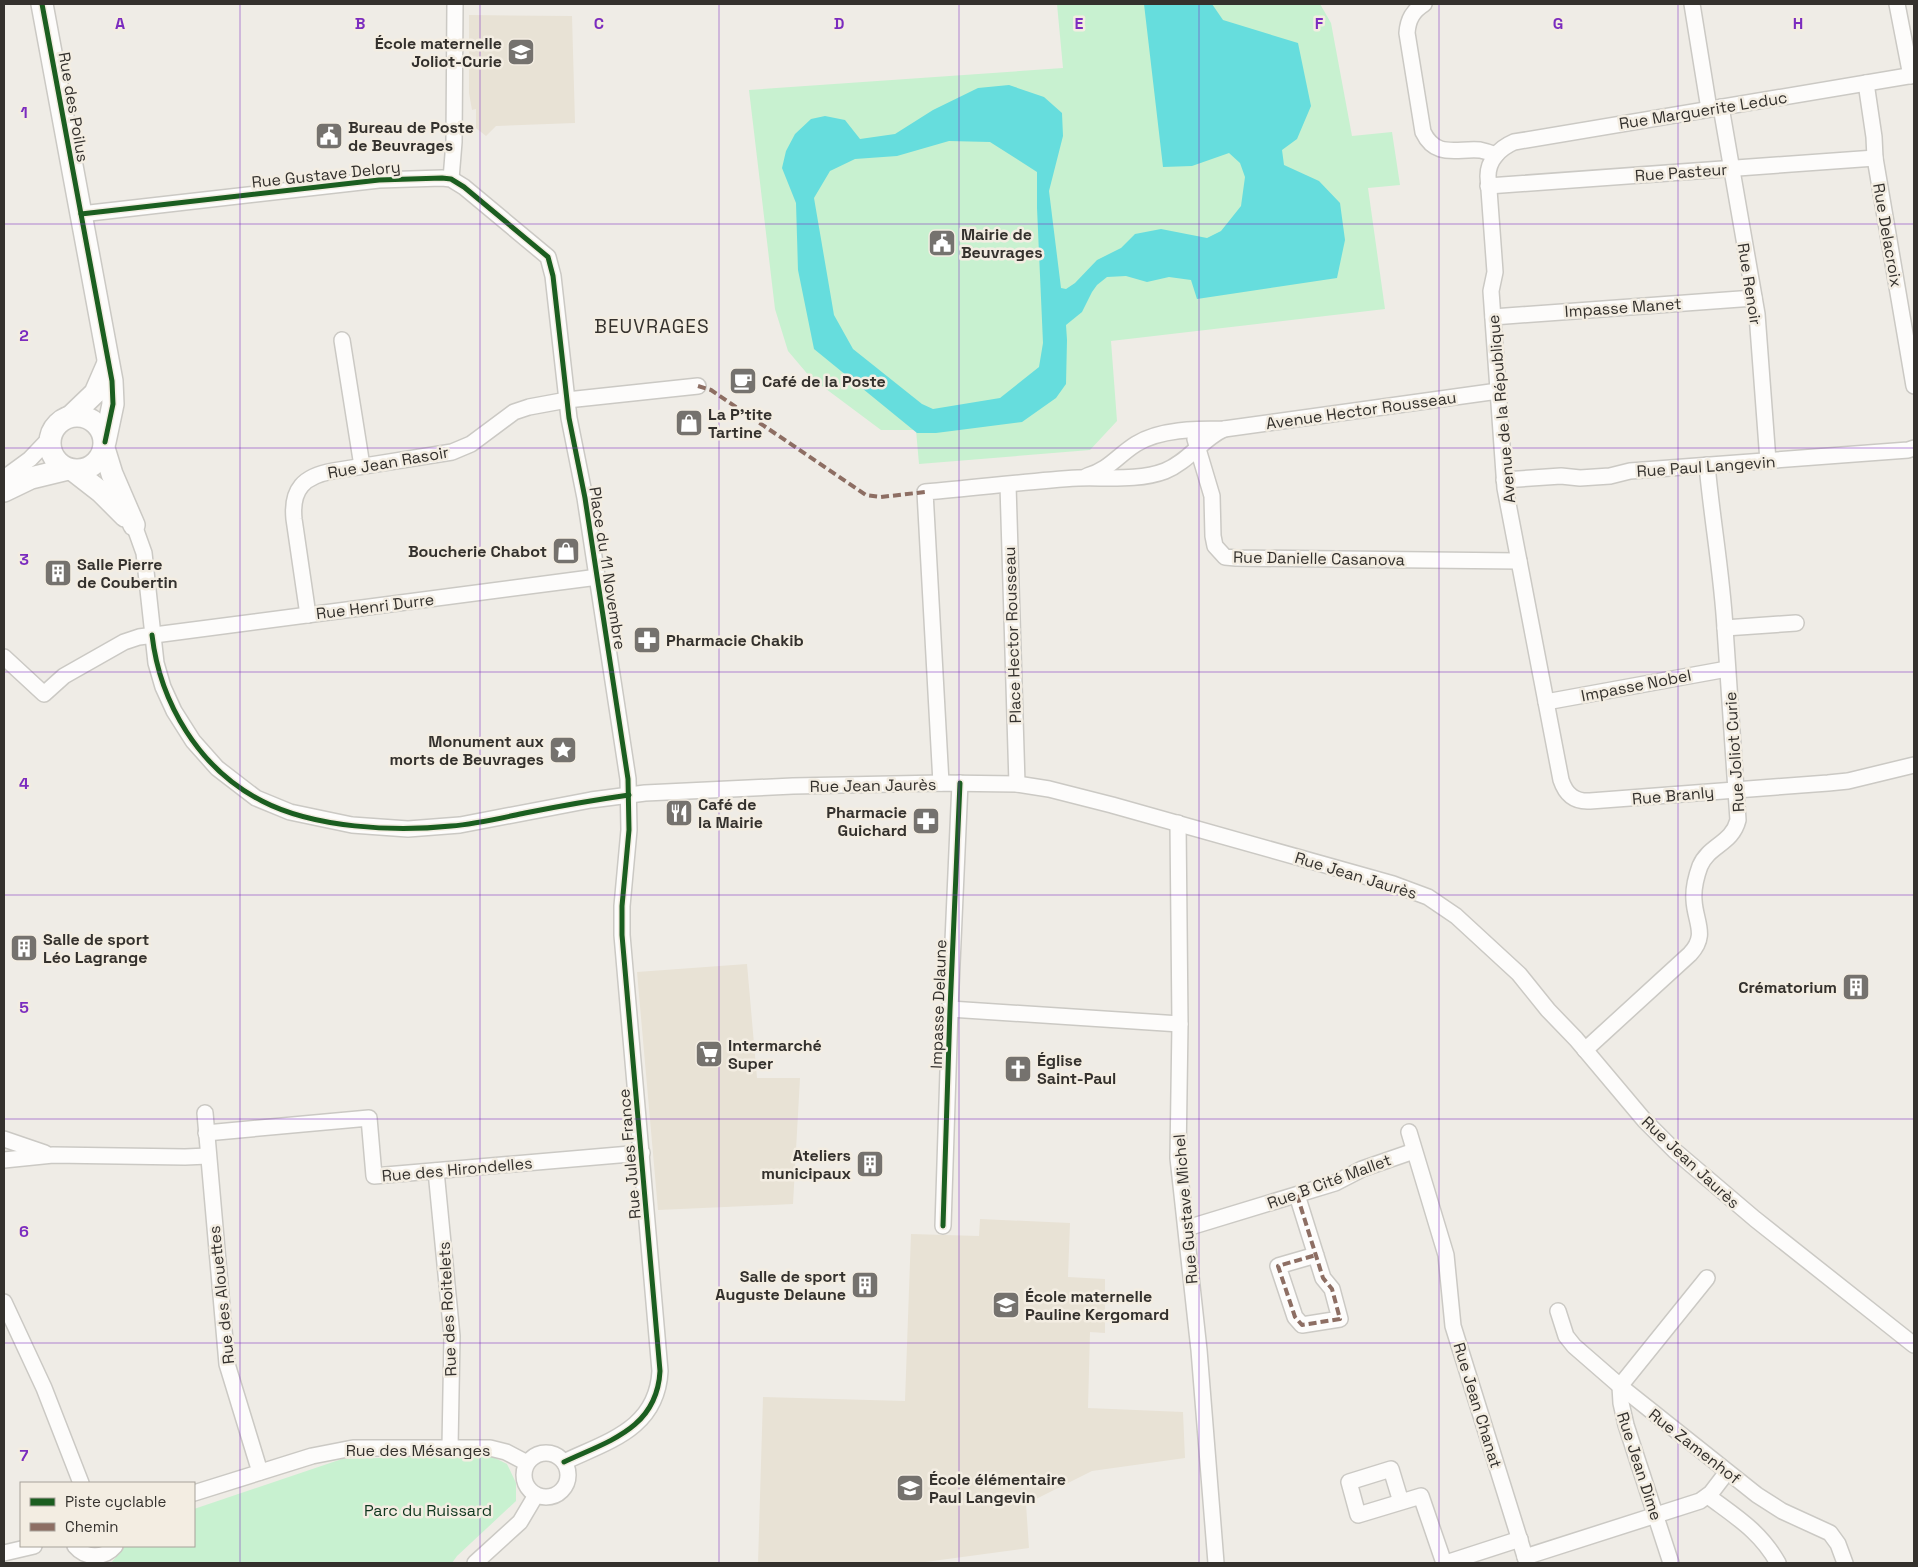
<svg xmlns="http://www.w3.org/2000/svg" width="1918" height="1567" font-family="'Space Grotesk',sans-serif">
  <rect width="100%" height="100%" fill="#efece6"/>
  <g fill="#e8e2d5">
    <path d="M 469,15 L 572,16 L 575,123 L 496,126 L 486,136 L 476,128 L 476,109 L 472,110 L 469,93 Z"/>
    <path d="M 747,964 L 757,1078 L 800,1078 L 793,1204 L 658,1210 L 637,972 Z"/>
    <path d="M 980,1219 L 1070,1223 L 1068,1277 L 1105,1279 L 1105,1333 L 1090,1332 L 1088,1408 L 1183,1412 L 1185,1458 L 1092,1471 L 1026,1504 L 1029,1548 L 918,1563 L 758,1563 L 763,1397 L 905,1401 L 911,1234 L 979,1236 Z"/>
  </g>
  <g fill="#c8f1d0">
    <path d="M 1057,4 L 1320,4 L 1331,23 L 1352,136 L 1392,132 L 1400,185 L 1368,188 L 1385,309 L 1111,341 L 1117,421 L 1090,450 L 919,464 L 916,430 L 881,430 L 810,377 L 788,351 L 775,309 L 749,90 L 1063,68 Z"/>
    <path d="M 489,1455 L 507,1464 L 516,1483 L 516,1501 L 457,1556 L 452,1563 L 111,1563 L 125,1546 L 194,1546 L 194,1509 L 342,1459 Z"/>
  </g>
  <path fill="#6dd" fill-rule="evenodd" d="M 1144,4 L 1212,4 L 1223,20 L 1298,43 L 1311,106 L 1297,139 L 1282,150 L 1284,165 L 1319,181 L 1340,203 L 1345,240 L 1337,278 L 1197,299 L 1191,280 L 1169,277 L 1147,282 L 1126,276 L 1107,277 L 1097,285 L 1092,292 L 1082,312 L 1066,325 L 1067,340 L 1066,384 L 1056,398 L 1022,422 L 936,433 L 917,433 L 814,349 L 798,270 L 796,203 L 782,168 L 786,151 L 795,134 L 811,119 L 825,116 L 845,120 L 860,139 L 895,134 L 933,110 L 978,88 L 1009,85 L 1044,97 L 1062,113 L 1063,136 L 1049,191 L 1061,288 L 1066,289 L 1075,283 L 1097,260 L 1121,248 L 1135,234 L 1161,229 L 1207,238 L 1221,231 L 1241,206 L 1245,177 L 1240,163 L 1229,153 L 1192,166 L 1163,167 ZM 949,141 L 990,142 L 1037,172 L 1037,208 L 1043,343 L 1039,367 L 1000,398 L 933,409 L 922,404 L 853,349 L 834,315 L 814,198 L 830,171 L 855,159 L 897,156 Z"/>
  <g fill="none" stroke-linecap="round" stroke-linejoin="round">
    <g stroke="#cbc9c4" stroke-width="18">
      <g id="street">
        <path d="M 1424,4 C 1413,11 1408,19 1407,33 L 1423,132 C 1436,159 1457,148 1480,150 C 1485,151 1491,153 1496,155"/>
        <path d="M 1692,4 L 1709,109"/>
        <path d="M 1897,4 L 1911,76"/>
        <path d="M 1914,75 L 1514,142 C 1500,148 1488,160 1488,176 L 1495,272 L 1491,291 L 1505,488 L 1561,780 C 1566,795 1575,802 1590,801 L 1828,783 L 1848,781 L 1914,765"/>
        <path d="M 1866,83 L 1874,137 L 1875,158 L 1914,386"/>
        <path d="M 1721,107 L 1757,314 L 1768,461"/>
        <path d="M 451,179 L 454,142 L 455,4"/>
        <path d="M 1488,186 L 1875,158"/>
        <path d="M 81,214 L 379,180 L 442,178 L 451,179 L 464,187 L 548,257 L 553,276 L 569,418 L 585,498 L 628,779 L 629,830 L 622,906 L 622,935 L 660,1371 C 657,1429 608,1441 564,1462"/>
        <path d="M 1493,317 L 1754,298"/>
        <path d="M 342,340 L 362,466"/>
        <path d="M 1195,439 L 1212,496 L 1213,536 L 1215,546 L 1225,557 L 1236,558 L 1519,561"/>
        <path d="M 1707,465 C 1712,520 1722,574 1725,628 L 1796,623"/>
        <path d="M 1087,476 C 1110,469 1117,456 1136,444 C 1160,429 1196,429 1224,429 L 1498,391"/>
        <path d="M 4,478 L 30,459 L 50,438"/>
        <path d="M 1504,480 L 1561,476 L 1580,478 L 1610,476 L 1630,471 L 1908,450 L 1914,448"/>
        <path d="M 1008,485 L 1017,784"/>
        <path d="M 134,525 L 144,553 L 156,663 L 163,687 L 174,711 L 193,741 L 217,768 L 256,798 L 290,812 L 352,825 L 408,829 L 460,825 L 591,800 L 645,793 L 793,786 L 941,783 L 1017,784 L 1049,789 L 1112,805 L 1393,884 L 1428,897 L 1456,916 L 1519,974 L 1548,1010 L 1576,1039 L 1645,1121 L 1675,1151 L 1755,1219 L 1914,1345"/>
        <path d="M 308,615 L 294,519 C 291,489 304,476 333,471 L 452,452 L 471,444 L 514,412 L 529,407 L 567,400 L 698,386"/>
        <path d="M 4,657 L 44,694 L 64,676 L 124,642 L 139,637 L 598,577"/>
        <path d="M 1546,702 L 1727,669"/>
        <path d="M 941,783 L 925,492 C 976,488 1027,481 1078,478 C 1105,477 1139,481 1165,471 C 1188,462 1202,439 1224,429"/>
        <path d="M 1178,823 L 1180,1024 L 1178,1158 L 1199,1350 L 1216,1563"/>
        <path d="M 950,1009 L 1180,1024"/>
        <path d="M 1585,1050 L 1690,954 C 1708,935 1695,922 1694,900 C 1693,888 1696,877 1700,866 C 1709,845 1732,844 1738,820 L 1725,628"/>
        <path d="M 205,1113 L 227,1364 L 260,1472"/>
        <path d="M 1409,1132 L 1446,1255 L 1453,1326 L 1527,1563"/>
        <path d="M 206,1133 L 369,1118 L 374,1176 L 642,1153"/>
        <path d="M 4,1139 L 45,1153"/>
        <path d="M 4,1160 L 53,1155 L 185,1157 L 208,1156"/>
        <path d="M 436,1171 L 452,1336 L 450,1447"/>
        <path d="M 1297,1195 L 1323,1278 L 1332,1289 L 1340,1319 L 1302,1325 L 1295,1317 L 1278,1266 L 1316,1255"/>
        <path d="M 943,1226 L 950,1009 L 960,783"/>
        <path d="M 1187,1228 L 1335,1183 L 1362,1169 L 1414,1151"/>
        <path d="M 4,1302 L 44,1388 L 81,1483"/>
        <path d="M 1558,1311 L 1566,1336 L 1574,1346 L 1620,1386 L 1757,1495 L 1782,1511 L 1830,1533 L 1838,1544 L 1845,1563"/>
        <circle cx="546" cy="1475" r="22"/>
        <path d="M 194,1493 L 312,1456 L 353,1448 L 490,1448 L 506,1452 L 527,1463"/>
        <path d="M 1708,1496 C 1736,1517 1760,1531 1778,1563"/>
        <path d="M 1401,1502 L 1391,1469 L 1349,1482 L 1358,1515 L 1421,1496 L 1444,1563"/>
        <path d="M 75,1546 C 86,1559 104,1559 115,1546"/>
        <path d="M 4,1553 L 34,1546"/>
        <path d="M 1525,1557 L 1700,1501 L 1711,1493 L 1727,1472"/>
        <path d="M 475,1563 L 520,1522 L 536,1495"/>
        <path d="M 1446,1563 L 1520,1539"/>
        <path d="M 1671,1563 L 1626,1425 L 1621,1403 L 1620,1386 L 1707,1278"/>
      </g>
    </g>
    <g stroke="#cbc9c4" stroke-width="24">
      <g id="secondary">
        <path d="M 42,4 L 112,381 L 113,404 L 105,442"/>
        <circle cx="77" cy="443" r="27"/>
        <path d="M 71,416 L 95,393 L 108,363"/>
        <path d="M 104,448 L 112,474 L 134,525"/>
        <path d="M 74,471 L 101,492 L 125,516"/>
        <path d="M 4,491 L 31,478 L 68,469"/>
      </g>
    </g>
    <use href="#street" stroke="#fdfcfb" stroke-width="15"/>
    <use href="#secondary" stroke="#fdfcfb" stroke-width="21"/>
    <g stroke="#8d6e63" stroke-width="4" stroke-dasharray="8 4" stroke-linecap="butt">
      <path d="M 698,386 L 711,390 L 866,495 L 881,497 L 925,492"/>
      <path d="M 1297,1195 L 1323,1278 L 1332,1289 L 1340,1319 L 1302,1325 L 1295,1317 L 1278,1266 L 1316,1255"/>
    </g>
    <g stroke="#f3ede2" stroke-width="8">
      <g id="cycleway">
        <path d="M 42,4 L 112,381 L 113,404 L 105,442"/>
        <path d="M 81,214 L 379,180 L 442,178 L 451,179 L 464,187 L 548,257 L 553,276 L 569,418 L 585,498 L 628,779 L 629,830 L 622,906 L 622,935 L 660,1371 C 657,1429 608,1441 564,1462"/>
        <path d="M 152,635 C 160,703 199,769 262,801 C 314,828 394,832 451,826 C 476,824 501,818 525,813 C 560,806 594,800 629,795"/>
        <path d="M 943,1226 L 950,1009 L 960,783"/>
      </g>
    </g>
    <use href="#cycleway" stroke="#1b5e20" stroke-width="5"/>
  </g>
  <path fill="none" stroke="#7b2cbf" stroke-width="1" stroke-opacity="0.55" d="M 240,4 L 240,1563M 480,4 L 480,1563M 719,4 L 719,1563M 959,4 L 959,1563M 1199,4 L 1199,1563M 1439,4 L 1439,1563M 1678,4 L 1678,1563M 4,224 L 1914,224M 4,448 L 1914,448M 4,672 L 1914,672M 4,895 L 1914,895M 4,1119 L 1914,1119M 4,1343 L 1914,1343"/>
  <defs>
    <g id="school-square" transform="scale(1.4375)"><rect x="-9" y="-9" width="18" height="18" rx="4" fill="#75726e" stroke="#f3ede2"/><path d="M0-5L7-2L0 1L-7-2ZM-4 1L0 2.5L4 1V4Q0 6-4 4Z" fill="#fff"/></g>
    <g id="civic-square" transform="scale(1.4375)"><rect x="-9" y="-9" width="18" height="18" rx="4" fill="#75726e" stroke="#f3ede2"/><path d="M-.6-6.5H3V-4.5H.6V-3L4-1V1h2V6H-6V1h2V-1L-.6-3ZM-1.2 2.5V6h2.4V2.5Z" fill="#fff"/></g>
    <g id="cafe-square" transform="scale(1.4375)"><rect x="-9" y="-9" width="18" height="18" rx="4" fill="#75726e" stroke="#f3ede2"/><path d="M-5.5-4.5H6V0H3Q3 3.5 0 3.5H-2.5Q-5.5 3.5-5.5 0ZM3-3.2v2h1.7v-2ZM-6 4.5H4V6H-6Z" fill="#fff"/></g>
    <g id="shop-square" transform="scale(1.4375)"><rect x="-9" y="-9" width="18" height="18" rx="4" fill="#75726e" stroke="#f3ede2"/><path d="M-5-2.5h2.3a2.7 3.5 0 0 1 5.4 0H5L5.5 6h-11ZM-1.5-2.5h3a1.5 2.3 0 0 0-3 0Z" fill="#fff"/></g>
    <g id="building-square" transform="scale(1.4375)"><rect x="-9" y="-9" width="18" height="18" rx="4" fill="#75726e" stroke="#f3ede2"/><path d="M-4-6H4V6H1V3H-1V6H-4ZM-2.5-4.3h1.7v1.8h-1.7ZM.8-4.3h1.7v1.8H.8ZM-2.5-1h1.7V.8h-1.7ZM.8-1h1.7V.8H.8Z" fill="#fff"/></g>
    <g id="pharmacy-square" transform="scale(1.4375)"><rect x="-9" y="-9" width="18" height="18" rx="4" fill="#75726e" stroke="#f3ede2"/><path d="M-2-6h4v4h4v4h-4v4h-4v-4h-4v-4h4Z" fill="#fff"/></g>
    <g id="sight-square" transform="scale(1.4375)"><rect x="-9" y="-9" width="18" height="18" rx="4" fill="#75726e" stroke="#f3ede2"/><path d="M0-6L1.8-2.2L6-1.7L2.9 1.2L3.7 5.4L0 3.3L-3.7 5.4L-2.9 1.2L-6-1.7L-1.8-2.2Z" fill="#fff"/></g>
    <g id="restaurant-square" transform="scale(1.4375)"><rect x="-9" y="-9" width="18" height="18" rx="4" fill="#75726e" stroke="#f3ede2"/><path d="M-5-6h1v4h1v-4h1v4h1v-4h1v5L-1.5 .5V6h-2V.5L-5-1ZM5-6V6H3V1.5H1.5Q1.5-4 5-6Z" fill="#fff"/></g>
    <g id="supermarket-square" transform="scale(1.4375)"><rect x="-9" y="-9" width="18" height="18" rx="4" fill="#75726e" stroke="#f3ede2"/><path d="M-6-5.5h2.5l.6 2H6L4.5 2H-2.5L-4.4-4H-6ZM-1.5 3.2a1.3 1.3 0 1 0 .1 0ZM3 3.2a1.3 1.3 0 1 0 .1 0Z" fill="#fff"/></g>
    <g id="church-square" transform="scale(1.4375)"><rect x="-9" y="-9" width="18" height="18" rx="4" fill="#75726e" stroke="#f3ede2"/><path d="M-1.2-6h2.4v3.5h3.3v2.4h-3.3V6h-2.4V-.1h-3.3v-2.4h3.3Z" fill="#fff"/></g>
  </defs>
  <g fill-rule="evenodd">
    <use href="#school-square" x="521" y="52"/>
    <use href="#civic-square" x="329" y="136"/>
    <use href="#civic-square" x="942" y="243"/>
    <use href="#cafe-square" x="743" y="381"/>
    <use href="#shop-square" x="689" y="423"/>
    <use href="#shop-square" x="566" y="551"/>
    <use href="#building-square" x="58" y="573"/>
    <use href="#pharmacy-square" x="647" y="640"/>
    <use href="#sight-square" x="563" y="750"/>
    <use href="#restaurant-square" x="679" y="813"/>
    <use href="#pharmacy-square" x="926" y="821"/>
    <use href="#building-square" x="24" y="948"/>
    <use href="#building-square" x="1856" y="987"/>
    <use href="#supermarket-square" x="709" y="1054"/>
    <use href="#church-square" x="1018" y="1069"/>
    <use href="#building-square" x="870" y="1164"/>
    <use href="#building-square" x="865" y="1285"/>
    <use href="#school-square" x="1006" y="1305"/>
    <use href="#school-square" x="910" y="1488"/>
  </g>
  <g text-anchor="middle" stroke-width="5" stroke-linejoin="round" paint-order="stroke">
    <g font-size="16" font-weight="bold" fill="#34312d" stroke="#f3ede2" text-anchor="start">
      <text x="502" y="49" text-anchor="end">École maternelle<tspan x="502" dy="18">Joliot-Curie</tspan></text>
      <text x="348" y="133">Bureau de Poste<tspan x="348" dy="18">de Beuvrages</tspan></text>
      <text x="961" y="240">Mairie de<tspan x="961" dy="18">Beuvrages</tspan></text>
      <text x="762" y="387">Café de la Poste</text>
      <text x="708" y="420">La P'tite<tspan x="708" dy="18">Tartine</tspan></text>
      <text x="547" y="557" text-anchor="end">Boucherie Chabot</text>
      <text x="77" y="570">Salle Pierre<tspan x="77" dy="18">de Coubertin</tspan></text>
      <text x="666" y="646">Pharmacie Chakib</text>
      <text x="544" y="747" text-anchor="end">Monument aux<tspan x="544" dy="18">morts de Beuvrages</tspan></text>
      <text x="698" y="810">Café de<tspan x="698" dy="18">la Mairie</tspan></text>
      <text x="907" y="818" text-anchor="end">Pharmacie<tspan x="907" dy="18">Guichard</tspan></text>
      <text x="43" y="945">Salle de sport<tspan x="43" dy="18">Léo Lagrange</tspan></text>
      <text x="1837" y="993" text-anchor="end">Crématorium</text>
      <text x="728" y="1051">Intermarché<tspan x="728" dy="18">Super</tspan></text>
      <text x="1037" y="1066">Église<tspan x="1037" dy="18">Saint-Paul</tspan></text>
      <text x="851" y="1161" text-anchor="end">Ateliers<tspan x="851" dy="18">municipaux</tspan></text>
      <text x="846" y="1282" text-anchor="end">Salle de sport<tspan x="846" dy="18">Auguste Delaune</tspan></text>
      <text x="1025" y="1302">École maternelle<tspan x="1025" dy="18">Pauline Kergomard</tspan></text>
      <text x="929" y="1485">École élémentaire<tspan x="929" dy="18">Paul Langevin</tspan></text>
    </g>
    <g font-size="16" fill="#34312d" stroke="#f3ede2">
      <text transform="translate(74 107) rotate(80)" y="6">Rue des Poilus</text>
      <text transform="translate(1703 110) rotate(-9)" y="6">Rue Marguerite Leduc</text>
      <text transform="translate(1681 172) rotate(-4)" y="6">Rue Pasteur</text>
      <text transform="translate(326 174) rotate(-6)" y="6">Rue Gustave Delory</text>
      <text transform="translate(1888 235) rotate(80)" y="6">Rue Delacroix</text>
      <text transform="translate(1750 284) rotate(81)" y="6">Rue Renoir</text>
      <text transform="translate(1623 307) rotate(-4)" y="6">Impasse Manet</text>
      <text transform="translate(1501 409) rotate(-95)" y="6">Avenue de la République</text>
      <text transform="translate(1361 410) rotate(-8)" y="6">Avenue Hector Rousseau</text>
      <text transform="translate(388 462) rotate(-10)" y="6">Rue Jean Rasoir</text>
      <text transform="translate(1706 466) rotate(-4)" y="6">Rue Paul Langevin</text>
      <text transform="translate(1319 558) rotate(1)" y="6">Rue Danielle Casanova</text>
      <text transform="translate(608 568) rotate(81)" y="6">Place du 11 Novembre</text>
      <text transform="translate(375 606) rotate(-7)" y="6">Rue Henri Durre</text>
      <text transform="translate(1012 635) rotate(-92)" y="6">Place Hector Rousseau</text>
      <text transform="translate(1636 685) rotate(-11)" y="6">Impasse Nobel</text>
      <text transform="translate(1734 752) rotate(-94)" y="6">Rue Joliot Curie</text>
      <text transform="translate(873 785) rotate(-1)" y="6">Rue Jean Jaurès</text>
      <text transform="translate(1673 795) rotate(-5)" y="6">Rue Branly</text>
      <text transform="translate(1356 875) rotate(17)" y="6">Rue Jean Jaurès</text>
      <text transform="translate(938 1004) rotate(-88)" y="6">Impasse Delaune</text>
      <text transform="translate(629 1154) rotate(-95)" y="6">Rue Jules France</text>
      <text transform="translate(1691 1162) rotate(43)" y="6">Rue Jean Jaurès</text>
      <text transform="translate(457 1169) rotate(-5)" y="6">Rue des Hirondelles</text>
      <text transform="translate(1329 1181) rotate(-20)" y="6">Rue B Cité Mallet</text>
      <text transform="translate(1185 1209) rotate(-95)" y="6">Rue Gustave Michel</text>
      <text transform="translate(221 1295) rotate(-96)" y="6">Rue des Alouettes</text>
      <text transform="translate(447 1309) rotate(-93)" y="6">Rue des Roitelets</text>
      <text transform="translate(1478 1405) rotate(73)" y="6">Rue Jean Chanat</text>
      <text transform="translate(1695 1446) rotate(38)" y="6">Rue Zamenhof</text>
      <text x="418" y="1456">Rue des Mésanges</text>
      <text transform="translate(1640 1466) rotate(72)" y="6">Rue Jean Dime</text>
    </g>
    <g font-size="16" fill="#0e361d" stroke="#f3ede2">
      <text x="428" y="1516">Parc du Ruissard</text>
    </g>
    <g font-size="19" letter-spacing="1" fill="#34312d" stroke="#f3ede2">
      <text x="652" y="333">BEUVRAGES</text>
    </g>
  </g>
  <g font-size="16" text-anchor="middle" font-weight="bold" fill="#7b2cbf" stroke="#f3ede2" stroke-width="5" stroke-linejoin="round" paint-order="stroke">
    <text x="120" y="29">A</text>
    <text x="360" y="29">B</text>
    <text x="599" y="29">C</text>
    <text x="839" y="29">D</text>
    <text x="1079" y="29">E</text>
    <text x="1319" y="29">F</text>
    <text x="1558" y="29">G</text>
    <text x="1798" y="29">H</text>
    <text x="24" y="118">1</text>
    <text x="24" y="341">2</text>
    <text x="24" y="565">3</text>
    <text x="24" y="789">4</text>
    <text x="24" y="1013">5</text>
    <text x="24" y="1237">6</text>
    <text x="24" y="1461">7</text>
  </g>
  <rect width="1918" height="1567" fill="none" stroke="#34312d" stroke-width="10"/>
  <rect x="20" y="1482" width="175" height="65" fill="#f3ede2" stroke="#a7a29a"/>
  <rect x="30" y="1498" width="25" height="8" fill="#1b5e20" stroke="#a7a29a"/>
  <text x="65" y="1507" font-size="15" fill="#34312d">Piste cyclable</text>
  <rect x="30" y="1523" width="25" height="8" fill="#8d6e63" stroke="#a7a29a"/>
  <text x="65" y="1532" font-size="15" fill="#34312d">Chemin</text>
</svg>
